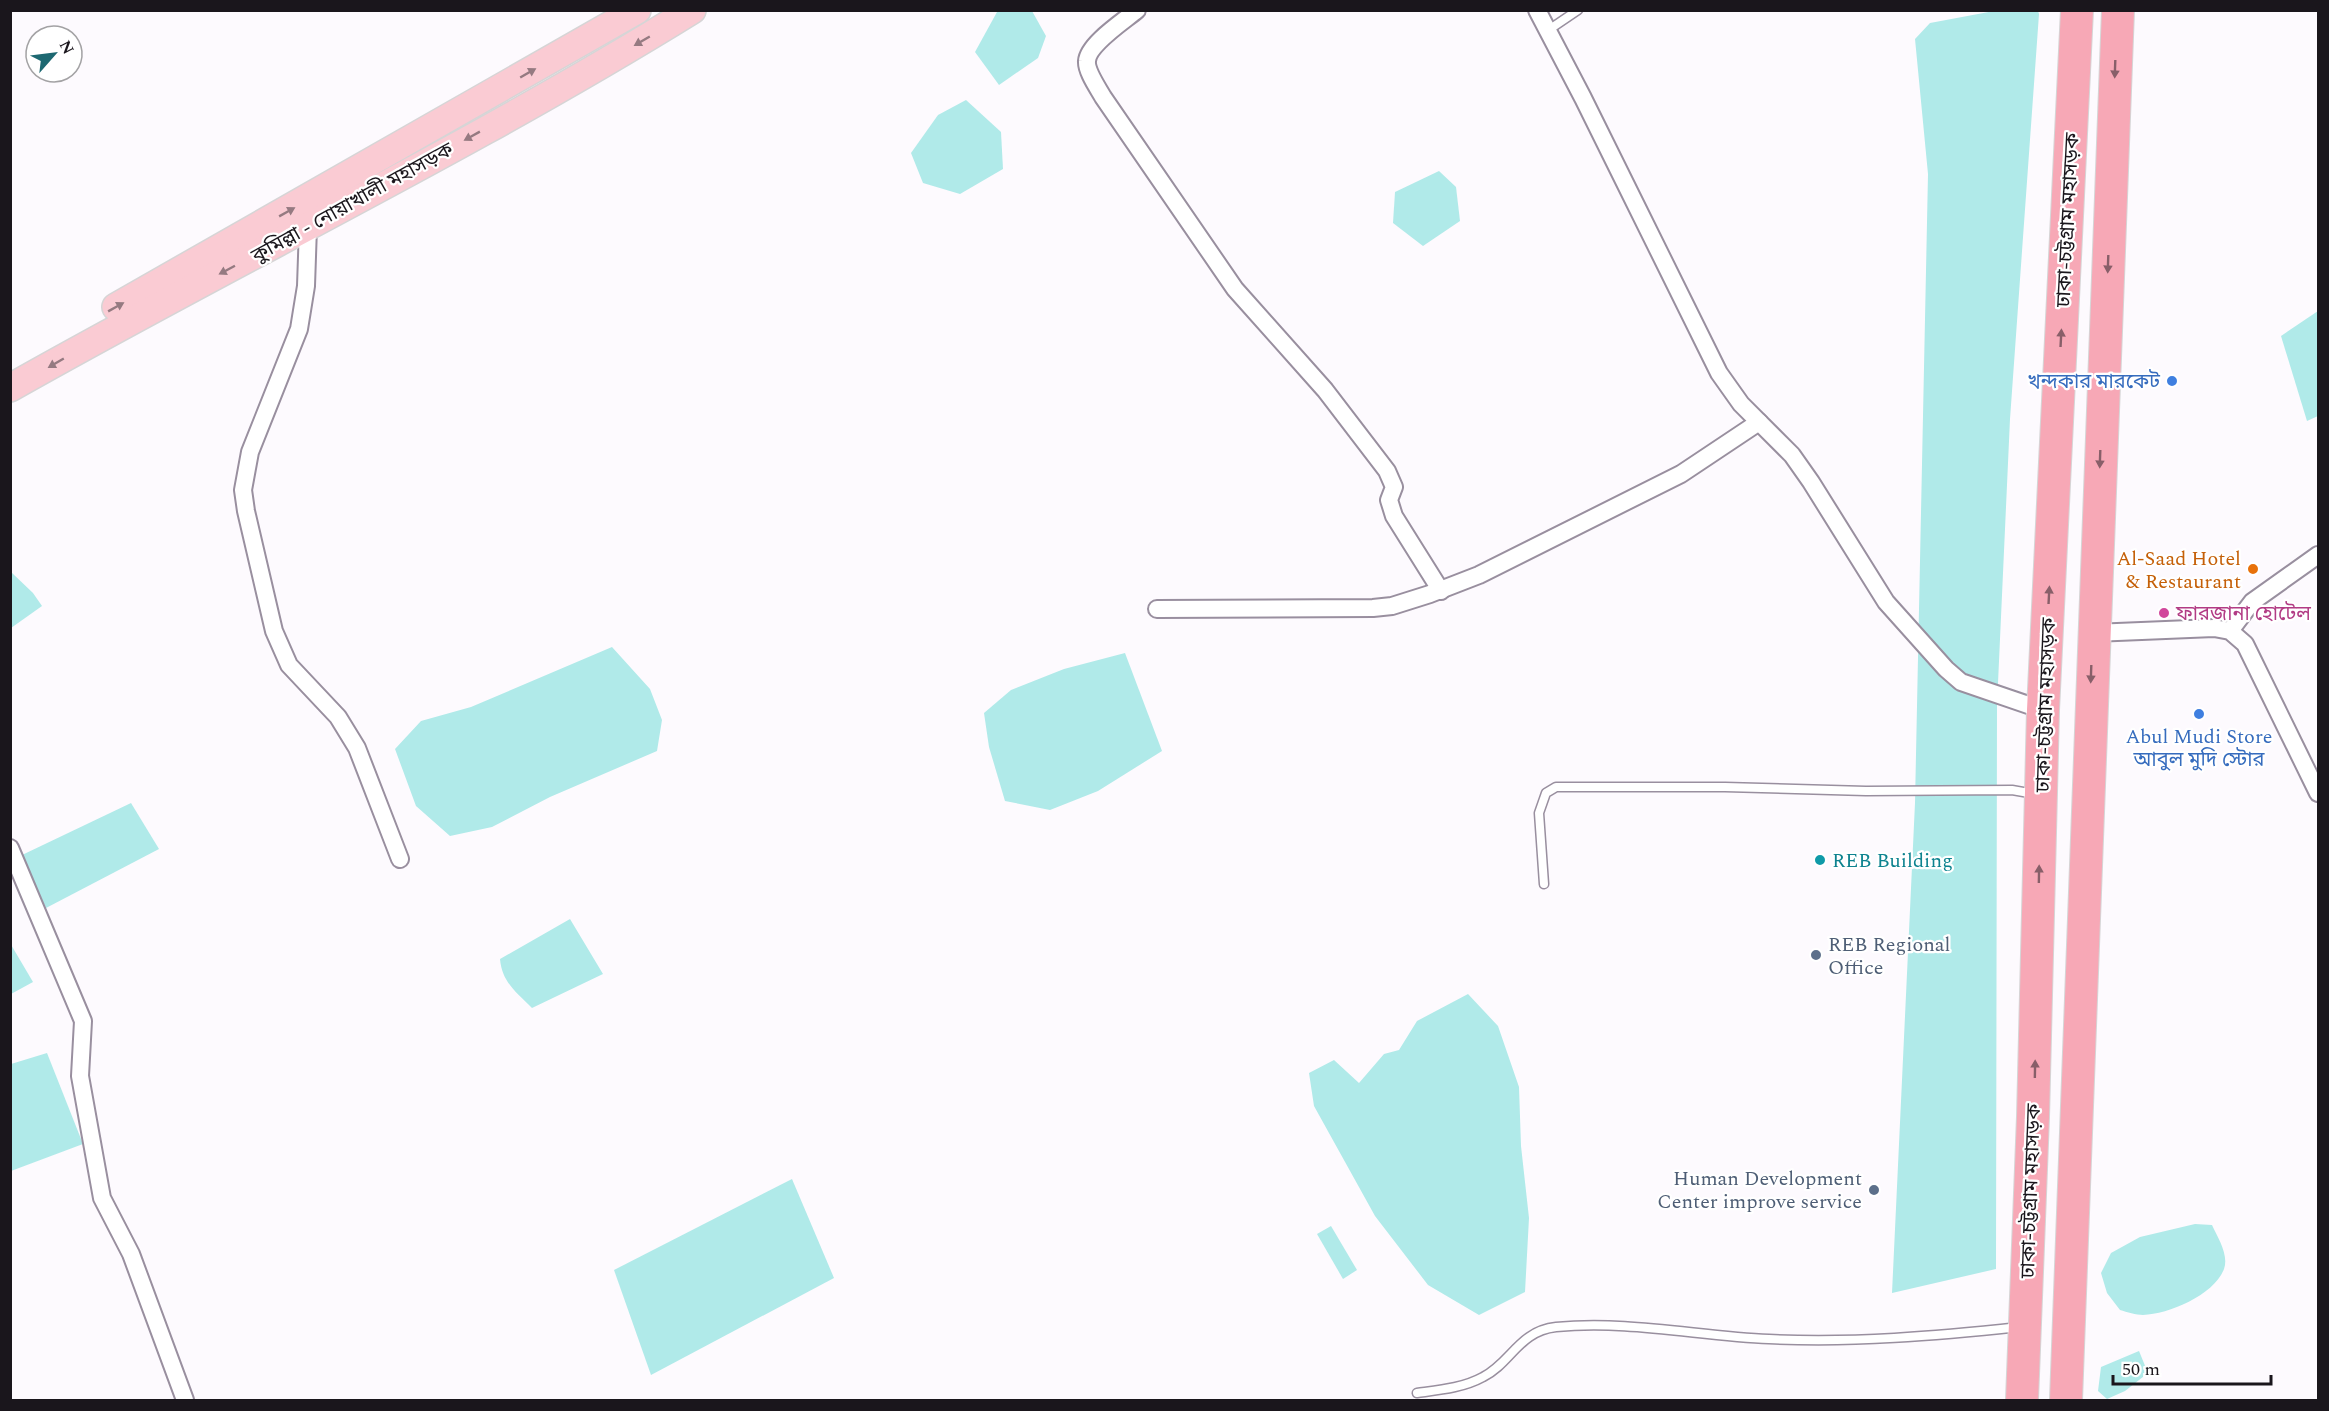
<svg xmlns="http://www.w3.org/2000/svg" width="2329" height="1411" font-family="Spectral,'Noto Sans Bengali',serif">
  <rect width="100%" height="100%" fill="#fdfafe"/>
  <g fill="#b0eae9">
    <path d="M 1000,11 L 1032,11 L 1046,36 L 1038,58 L 999,85 L 975,52 L 997,12 Z"/>
    <path d="M 1994,11 L 2038,11 L 2039,14 L 2010,419 L 1997,705 L 1996,1269 L 1892,1293 L 1915,803 L 1928,174 L 1915,39 L 1930,23 Z"/>
    <path d="M 966,100 L 1001,132 L 1003,169 L 960,194 L 923,183 L 911,153 L 938,115 Z"/>
    <path d="M 1439,171 L 1456,187 L 1460,221 L 1423,246 L 1393,223 L 1395,192 Z"/>
    <path d="M 2318,311 L 2318,416 L 2307,421 L 2281,336 Z"/>
    <path d="M 11,572 L 33,593 L 42,606 L 11,628 Z"/>
    <path d="M 612,647 L 650,689 L 662,720 L 657,751 L 550,797 L 492,827 L 450,836 L 416,806 L 395,749 L 421,721 L 471,707 Z"/>
    <path d="M 1125,653 L 1162,751 L 1098,791 L 1050,810 L 1005,801 L 989,747 L 984,713 L 1011,690 L 1064,669 Z"/>
    <path d="M 131,803 L 159,849 L 46,908 L 22,855 Z"/>
    <path d="M 570,919 L 603,974 L 532,1008 C 516,992 502,982 500,959 Z"/>
    <path d="M 10,943 L 33,982 L 11,994 L 10,994 Z"/>
    <path d="M 1468,994 L 1498,1026 L 1519,1087 L 1521,1146 L 1529,1218 L 1525,1292 L 1479,1315 L 1428,1285 L 1375,1216 L 1314,1106 L 1309,1073 L 1334,1060 L 1359,1083 L 1384,1054 L 1399,1050 L 1417,1021 Z"/>
    <path d="M 47,1053 L 83,1144 L 11,1171 L 11,1064 Z"/>
    <path d="M 792,1179 L 834,1278 L 651,1375 L 614,1270 Z"/>
    <path d="M 2195,1224 L 2212,1225 C 2218,1238 2229,1255 2224,1269 C 2214,1295 2169,1314 2143,1315 C 2136,1315 2127,1312 2120,1310 L 2107,1293 L 2101,1273 L 2111,1253 L 2140,1237 Z"/>
    <path d="M 1331,1226 L 1357,1270 L 1343,1279 L 1317,1234 Z"/>
    <path d="M 2139,1351 L 2148,1373 L 2125,1391 L 2107,1399 L 2098,1391 L 2101,1367 Z"/>
  </g>
  <g fill="none" stroke-linecap="round" stroke-linejoin="round">
    <g stroke="#998f9f" stroke-width="11">
      <g id="lane">
        <path d="M 1547,31 L 1578,10"/>
        <path d="M 1544,884 L 1539,813 L 1546,793 L 1556,787 L 1725,787 L 1866,791 L 2012,790 L 2035,794"/>
        <path d="M 1417,1393 C 1439,1390 1463,1388 1483,1377 C 1511,1363 1519,1331 1556,1327 C 1627,1320 1699,1336 1769,1339 C 1853,1343 1936,1336 2019,1327"/>
      </g>
    </g>
    <g stroke="#998f9f" stroke-width="20">
      <g id="street">
        <path d="M 1137,10 C 1124,21 1088,44 1087,61 C 1086,71 1098,88 1103,97 L 1235,289 L 1325,390 L 1387,471 L 1394,487 L 1389,500 L 1394,516 L 1441,591"/>
        <path d="M 1537,10 L 1583,98 L 1719,373 L 1741,404 L 1792,455 L 1811,482 L 1886,602 L 1946,669 L 1961,682 L 2043,710"/>
        <path d="M 308,227 L 306,286 L 299,329 L 250,452 L 243,490 L 246,511 L 274,631 L 289,665 L 338,717 L 357,748 L 400,859"/>
        <path d="M 1157,609 L 1373,608 L 1392,606 L 1430,594 L 1479,575 L 1681,474 L 1759,422"/>
        <path d="M 2230,631 L 2252,602 L 2318,555"/>
        <path d="M 2093,633 L 2214,628 L 2230,631 L 2245,644 L 2318,793"/>
        <path d="M 10,848 L 83,1021 L 80,1076 L 102,1198 L 131,1254 L 185,1400"/>
      </g>
    </g>
    <g stroke="#d6d5d6" stroke-width="30">
      <g id="primary">
        <path d="M 116,307 L 637,10"/>
        <path d="M 10,388 C 236,260 471,147 692,10"/>
      </g>
    </g>
    <g stroke="#d6d5d6" stroke-width="34">
      <g id="highway">
        <path d="M 2022,1400 L 2033,1117 L 2043,710 L 2077,10"/>
        <path d="M 2066,1400 L 2118,10"/>
      </g>
    </g>
    <use href="#lane" stroke="#fff" stroke-width="8"/>
    <use href="#street" stroke="#fff" stroke-width="16"/>
    <use href="#primary" stroke="#facbd3" stroke-width="27"/>
    <use href="#highway" stroke="#f7a8b6" stroke-width="32"/>
  </g>
  <defs><path id="oneway-solid" d="M-6-.8H1V-3.2L6.5 0L1 3.2V.8H-6Z" transform="scale(1.5)"/></defs>
  <g fill="#957a81">
    <use href="#oneway-solid" transform="translate(642 41) rotate(150)"/>
    <use href="#oneway-solid" transform="translate(528 73) rotate(-30)"/>
    <use href="#oneway-solid" transform="translate(472 136) rotate(151)"/>
    <use href="#oneway-solid" transform="translate(287 212) rotate(-29)"/>
    <use href="#oneway-solid" transform="translate(227 270) rotate(152)"/>
    <use href="#oneway-solid" transform="translate(116 307) rotate(-29)"/>
    <use href="#oneway-solid" transform="translate(56 363) rotate(150)"/>
  </g>
  <g fill="#885f69">
    <use href="#oneway-solid" transform="translate(2115 69) rotate(92)"/>
    <use href="#oneway-solid" transform="translate(2108 264) rotate(92)"/>
    <use href="#oneway-solid" transform="translate(2061 338) rotate(-87)"/>
    <use href="#oneway-solid" transform="translate(2100 459) rotate(92)"/>
    <use href="#oneway-solid" transform="translate(2049 595) rotate(-87)"/>
    <use href="#oneway-solid" transform="translate(2091 674) rotate(92)"/>
    <use href="#oneway-solid" transform="translate(2039 874) rotate(-89)"/>
    <use href="#oneway-solid" transform="translate(2035 1069) rotate(-89)"/>
  </g>
  <g fill="#3f7fe0" stroke="#fff" stroke-width="2">
    <circle cx="2172" cy="381" r="6"/>
    <circle cx="2199" cy="714" r="6"/>
  </g>
  <circle fill="#e8710a" stroke="#fff" stroke-width="2" cx="2253" cy="569" r="6"/>
  <circle fill="#d1479c" stroke="#fff" stroke-width="2" cx="2164" cy="613" r="6"/>
  <circle fill="#0f9aa8" stroke="#fff" stroke-width="2" cx="1820" cy="860" r="6"/>
  <g fill="#5c6f8a" stroke="#fff" stroke-width="2">
    <circle cx="1816" cy="955" r="6"/>
    <circle cx="1874" cy="1190" r="6"/>
  </g>
  <g text-anchor="middle" stroke-width="4.5" stroke-linejoin="round" paint-order="stroke">
    <g font-size="20" fill="#1a161c" stroke="#fff">
      <text transform="translate(352 202) rotate(-29)" y="7">কুমিল্লা - নোয়াখালী মহাসড়ক</text>
      <text transform="translate(2067 220) rotate(-87)" y="7">ঢাকা-চট্টগ্রাম মহাসড়ক</text>
      <text transform="translate(2045 705) rotate(-88)" y="7">ঢাকা-চট্টগ্রাম মহাসড়ক</text>
      <text transform="translate(2030 1191) rotate(-88)" y="7">ঢাকা-চট্টগ্রাম মহাসড়ক</text>
    </g>
    <g font-size="20" fill="#366cbe" stroke="#fff" text-anchor="end">
      <text x="2160" y="388">খন্দকার মারকেট</text>
      <text x="2199" y="743" text-anchor="middle">Abul Mudi Store<tspan x="2199" dy="23">আবুল মুদি স্টোর</tspan></text>
    </g>
    <g font-size="20" fill="#c56008" stroke="#fff" text-anchor="end">
      <text x="2241" y="565">Al-Saad Hotel<tspan x="2241" dy="23">&amp; Restaurant</tspan></text>
    </g>
    <g font-size="20" fill="#b23c85" stroke="#fff" text-anchor="start">
      <text x="2176" y="620">ফারজানা হোটেল</text>
    </g>
    <g font-size="20" fill="#0d838f" stroke="#fff" text-anchor="start">
      <text x="1832" y="867">REB Building</text>
    </g>
    <g font-size="20" fill="#4e5e75" stroke="#fff" text-anchor="start">
      <text x="1828" y="951">REB Regional<tspan x="1828" dy="23">Office</tspan></text>
      <text x="1862" y="1185" text-anchor="end">Human Development<tspan x="1862" dy="23">Center improve service</tspan></text>
    </g>
  </g>
  <rect width="2329" height="1411" fill="none" stroke="#1a161c" stroke-width="24"/>
  <g transform="translate(54 54) rotate(62)"><circle r="28" fill="#ffffff" stroke="#a3a2a4" stroke-width="1.5"/>
  <path d="M0-4.5L10 22L0 15L-10 22Z" fill="#1d6871"/>
  <text y="-9" font-size="16" font-weight="bold" text-anchor="middle" fill="#1a161c">N</text>
  </g>
  <path d="M2113 1375v9h158v-9" fill="none" stroke="#1a161c" stroke-width="3"/>
  <text x="2122" y="1375" font-size="18" fill="#1a161c" stroke="#ffffff" stroke-width="4.5" paint-order="stroke">50 m</text>
</svg>
